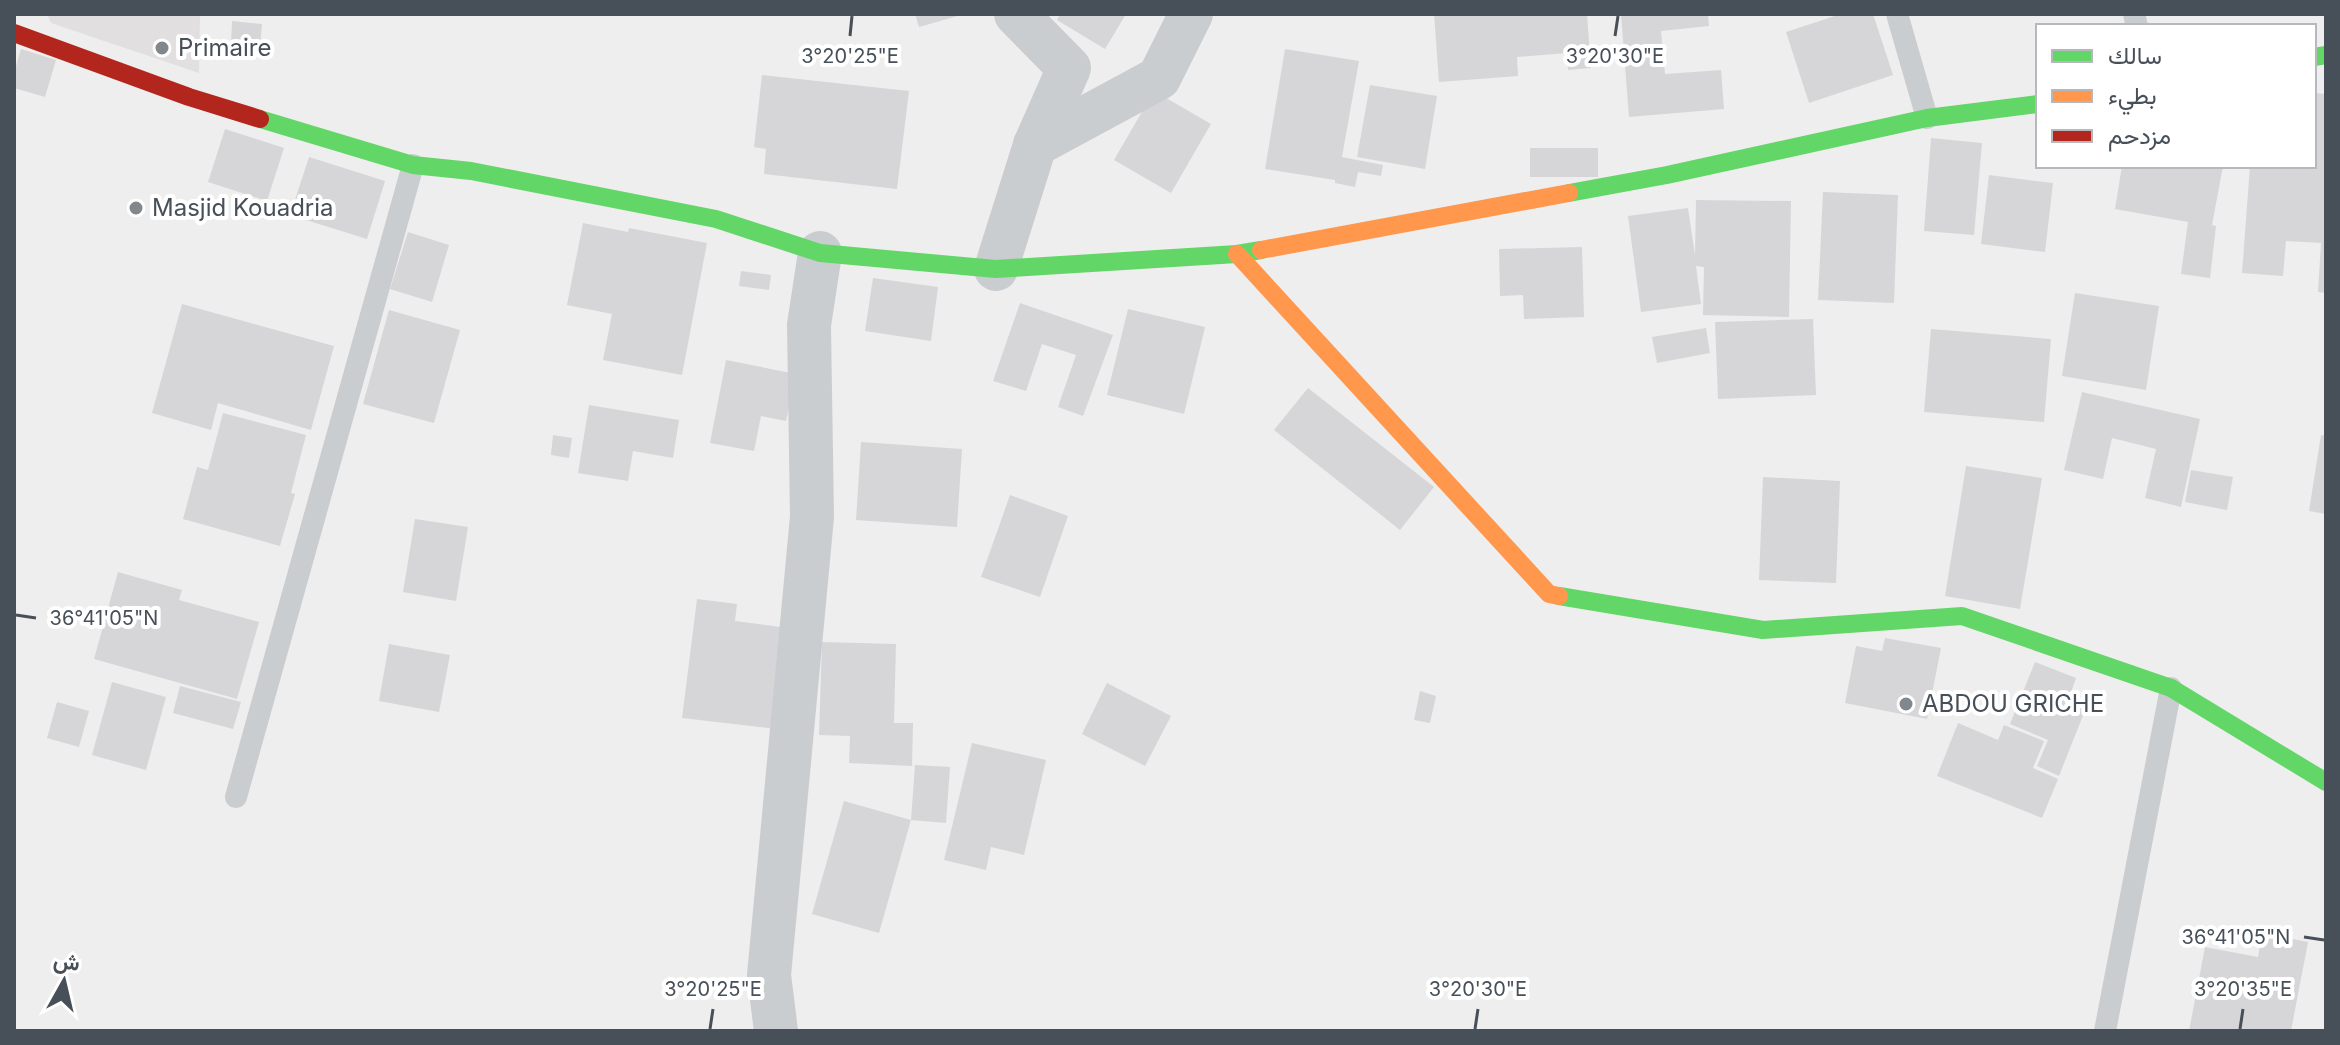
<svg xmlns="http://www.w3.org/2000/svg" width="2340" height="1045" font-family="Inter,Vazirmatn,sans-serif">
  <rect width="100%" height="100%" fill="#efeeee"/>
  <path fill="#e1dfdf" d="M 47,14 L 200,14 L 199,73 L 51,23 Z"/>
  <g fill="#d6d6d8">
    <path d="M 915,14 L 961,14 L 961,15 L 919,27 Z"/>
    <path d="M 1060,14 L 1126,14 L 1105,49 L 1057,20 Z"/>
    <path d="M 1434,14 L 1587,14 L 1591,68 L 1568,70 L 1567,53 L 1517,57 L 1518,76 L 1439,82 Z"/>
    <path d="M 1621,14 L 1708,14 L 1709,26 L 1661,31 L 1665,74 L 1721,70 L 1724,109 L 1629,117 Z"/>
    <path d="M 1841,14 L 1873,14 L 1893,75 L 1809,103 L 1786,32 Z"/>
    <path d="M 232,21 L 262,24 L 260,47 L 231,44 Z"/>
    <path d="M 21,49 L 56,60 L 45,97 L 14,88 L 14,73 Z"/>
    <path d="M 1285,49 L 1359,61 L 1342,157 L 1383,165 L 1381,176 L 1358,172 L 1355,187 L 1335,183 L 1335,180 L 1265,169 Z"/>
    <path d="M 762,75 L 909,91 L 897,189 L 764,174 L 766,149 L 754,147 Z"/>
    <path d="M 1370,85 L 1437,96 L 1425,169 L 1357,157 Z"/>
    <path d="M 1154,91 L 1211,124 L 1171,193 L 1114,160 Z"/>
    <path d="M 2314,93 L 2326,94 L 2326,293 L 2318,292 L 2321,243 L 2286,241 L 2283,276 L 2242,273 L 2250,166 L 2314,166 Z"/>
    <path d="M 225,129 L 284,148 L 267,201 L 208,182 Z"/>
    <path d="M 1931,138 L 1982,143 L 1974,235 L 1924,231 Z"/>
    <rect x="1530" y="148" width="68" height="29"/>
    <path d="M 309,157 L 385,181 L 367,239 L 290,215 Z"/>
    <path d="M 2122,166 L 2223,166 L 2212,225 L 2216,226 L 2210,278 L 2181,274 L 2188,222 L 2115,209 Z"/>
    <path d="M 1989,175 L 2053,183 L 2045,252 L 1981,244 Z"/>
    <path d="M 1823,192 L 1898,195 L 1894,303 L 1818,300 Z"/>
    <path d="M 1696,200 L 1791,201 L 1789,317 L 1703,315 L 1704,267 L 1696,266 L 1701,304 L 1641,312 L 1628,216 L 1688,208 L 1695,255 Z"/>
    <path d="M 583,223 L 628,232 L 629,228 L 707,243 L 682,375 L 603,360 L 612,314 L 567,305 Z"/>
    <path d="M 408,232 L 449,245 L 432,302 L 390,289 Z"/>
    <path d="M 1582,247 L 1584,317 L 1524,319 L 1523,295 L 1500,296 L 1499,249 Z"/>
    <path d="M 741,271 L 771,275 L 769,290 L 739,286 Z"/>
    <path d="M 873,278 L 938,287 L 931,341 L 865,331 Z"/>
    <path d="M 2075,293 L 2159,306 L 2146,390 L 2062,376 Z"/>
    <path d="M 1020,303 L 1113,335 L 1083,416 L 1058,407 L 1076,355 L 1042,344 L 1026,391 L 993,381 Z"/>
    <path d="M 182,304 L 334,346 L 311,430 L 218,403 L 211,430 L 152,413 Z"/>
    <path d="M 1128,309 L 1205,327 L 1184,414 L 1107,395 Z"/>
    <path d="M 389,310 L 460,330 L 434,423 L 363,404 Z"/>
    <path d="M 1813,319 L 1816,395 L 1718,399 L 1715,322 Z"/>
    <path d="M 1706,328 L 1710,353 L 1657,363 L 1652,337 Z"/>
    <path d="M 1931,329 L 2051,339 L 2044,422 L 1924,412 Z"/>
    <path d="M 726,360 L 796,374 L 786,421 L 761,416 L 754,451 L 710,443 Z"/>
    <path d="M 1308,388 L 1434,487 L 1400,530 L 1274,430 Z"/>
    <path d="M 2082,392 L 2200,419 L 2181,507 L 2145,498 L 2156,449 L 2112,438 L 2103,479 L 2064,470 Z"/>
    <path d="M 589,405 L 679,420 L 673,458 L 633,451 L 628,481 L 578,473 Z"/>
    <path d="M 223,413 L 306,435 L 291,493 L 295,494 L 280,546 L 183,519 L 197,467 L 208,470 Z"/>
    <path d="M 553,435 L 572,438 L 569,458 L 551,455 Z"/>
    <path d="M 2321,435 L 2326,436 L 2326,514 L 2309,511 Z"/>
    <path d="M 861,442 L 962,449 L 957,527 L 856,520 Z"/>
    <path d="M 1966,466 L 2042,478 L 2020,609 L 1945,596 Z"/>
    <path d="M 2191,470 L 2233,477 L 2227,510 L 2185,502 Z"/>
    <path d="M 1763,477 L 1840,481 L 1836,583 L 1759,580 Z"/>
    <path d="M 1010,495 L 1068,516 L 1040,597 L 981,577 Z"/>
    <path d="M 415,519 L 468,527 L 456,601 L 403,592 Z"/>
    <path d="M 118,572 L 182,590 L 179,600 L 259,622 L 237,699 L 94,659 Z"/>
    <path d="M 697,599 L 737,604 L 735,621 L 788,628 L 776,729 L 682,718 Z"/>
    <path d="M 1885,638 L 1941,648 L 1927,719 L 1845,703 L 1856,646 L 1882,651 Z"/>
    <path d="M 822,642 L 896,644 L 894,723 L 913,723 L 912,766 L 849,763 L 850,736 L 819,735 Z"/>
    <path d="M 389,644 L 450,655 L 439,712 L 379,701 Z"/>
    <path d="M 2035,662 L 2076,678 L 2068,701 L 2086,708 L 2059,776 L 2037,766 L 2048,740 L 2010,724 Z"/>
    <path d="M 112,682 L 166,697 L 146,770 L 92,755 Z"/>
    <path d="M 1107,683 L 1171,716 L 1145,766 L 1082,734 Z"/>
    <path d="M 180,686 L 241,702 L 233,729 L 173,713 Z"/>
    <path d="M 1420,691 L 1436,696 L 1430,723 L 1414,720 Z"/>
    <path d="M 57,702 L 89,711 L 79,747 L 47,738 Z"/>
    <path d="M 1958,723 L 1998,740 L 2004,725 L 2044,741 L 2033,768 L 2058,779 L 2042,818 L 1937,776 Z"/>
    <path d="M 972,743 L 1046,760 L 1024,855 L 991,847 L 986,870 L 944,860 Z"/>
    <path d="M 915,765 L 950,767 L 946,823 L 911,820 L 879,933 L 812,914 L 844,801 L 911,820 Z"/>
    <path d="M 2262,933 L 2308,942 L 2291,1031 L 2189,1031 L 2205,947 L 2258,957 Z"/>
  </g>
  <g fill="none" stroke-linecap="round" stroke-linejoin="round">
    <g stroke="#cacdcf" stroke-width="22">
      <path d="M 1897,14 L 1927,118"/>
      <path d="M 2134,14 L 2137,26"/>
      <path d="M 236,797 L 413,165"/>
      <path d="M 2105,1031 L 2171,688"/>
    </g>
    <g stroke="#cacdcf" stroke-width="44">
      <path d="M 1035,145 L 1159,78 L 1191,14"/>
      <path d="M 996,269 L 1035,145 L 1069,68 L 1016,14"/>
      <path d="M 776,1031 L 769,975 L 812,517 L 809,325 L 820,253"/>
    </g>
    <g stroke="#63d668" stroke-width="18">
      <path d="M 2314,57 L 2326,55"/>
      <path d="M 260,119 L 413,165 L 471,171 L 716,219 L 820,253 L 996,269 L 1237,254 L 1261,250"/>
      <path d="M 1569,193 L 1667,175 L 1927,118 L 2038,104"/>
      <path d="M 1559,596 L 1763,630 L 1962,616 L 2171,688 L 2326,782"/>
    </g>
    <g stroke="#ff974d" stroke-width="18">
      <path d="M 1261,250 L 1569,193"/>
      <path d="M 1237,254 L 1549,594 L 1559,596"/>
    </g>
    <path stroke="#b3261e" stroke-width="18" d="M 14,33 L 189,97 L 260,119"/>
  </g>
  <path fill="none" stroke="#475059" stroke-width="3" d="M 850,36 L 852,16M 1615,36 L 1618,16M 16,615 L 36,618M 2304,937 L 2324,940M 710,1029 L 713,1009M 1475,1029 L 1478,1009M 2240,1029 L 2243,1009"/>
  <g fill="#82878d" stroke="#fff" stroke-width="3">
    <circle cx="162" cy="48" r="8"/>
    <circle cx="136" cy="208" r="8"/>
    <circle cx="1906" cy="704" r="8"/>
  </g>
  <g text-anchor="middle" stroke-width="8" stroke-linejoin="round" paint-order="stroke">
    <g font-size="24" fill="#475059" stroke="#fff" text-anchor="start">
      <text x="178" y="56">Primaire</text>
      <text x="152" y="216">Masjid Kouadria</text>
      <text x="1922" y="712">ABDOU GRICHE</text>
    </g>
  </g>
  <g font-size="20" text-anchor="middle" fill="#475059" stroke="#fff" stroke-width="8" stroke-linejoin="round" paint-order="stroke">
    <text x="850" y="63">3°20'25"E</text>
    <text x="1615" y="63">3°20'30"E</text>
    <text x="104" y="625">36°41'05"N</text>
    <text x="2236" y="944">36°41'05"N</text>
    <text x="713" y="996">3°20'25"E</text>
    <text x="1478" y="996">3°20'30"E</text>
    <text x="2243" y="996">3°20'35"E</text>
  </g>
  <rect width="2340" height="1045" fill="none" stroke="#475059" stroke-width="32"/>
  <rect x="2036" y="24" width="280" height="144" fill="#ffffff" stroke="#b5b9bd" stroke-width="2"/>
  <rect x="2052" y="50" width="40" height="12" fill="#63d668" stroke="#b5b9bd" stroke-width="2"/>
  <text x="2108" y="64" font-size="24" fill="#475059">سالك</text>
  <rect x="2052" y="90" width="40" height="12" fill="#ff974d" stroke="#b5b9bd" stroke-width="2"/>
  <text x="2108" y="104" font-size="24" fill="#475059">بطيء</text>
  <rect x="2052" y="130" width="40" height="12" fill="#b3261e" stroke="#b5b9bd" stroke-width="2"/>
  <text x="2108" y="144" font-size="24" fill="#475059">مزدحم</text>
  <g transform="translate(64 981) rotate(8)" stroke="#ffffff" stroke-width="6" paint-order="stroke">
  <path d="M0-6L14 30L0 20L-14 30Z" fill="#475059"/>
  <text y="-12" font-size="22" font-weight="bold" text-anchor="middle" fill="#475059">ش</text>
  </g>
</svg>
